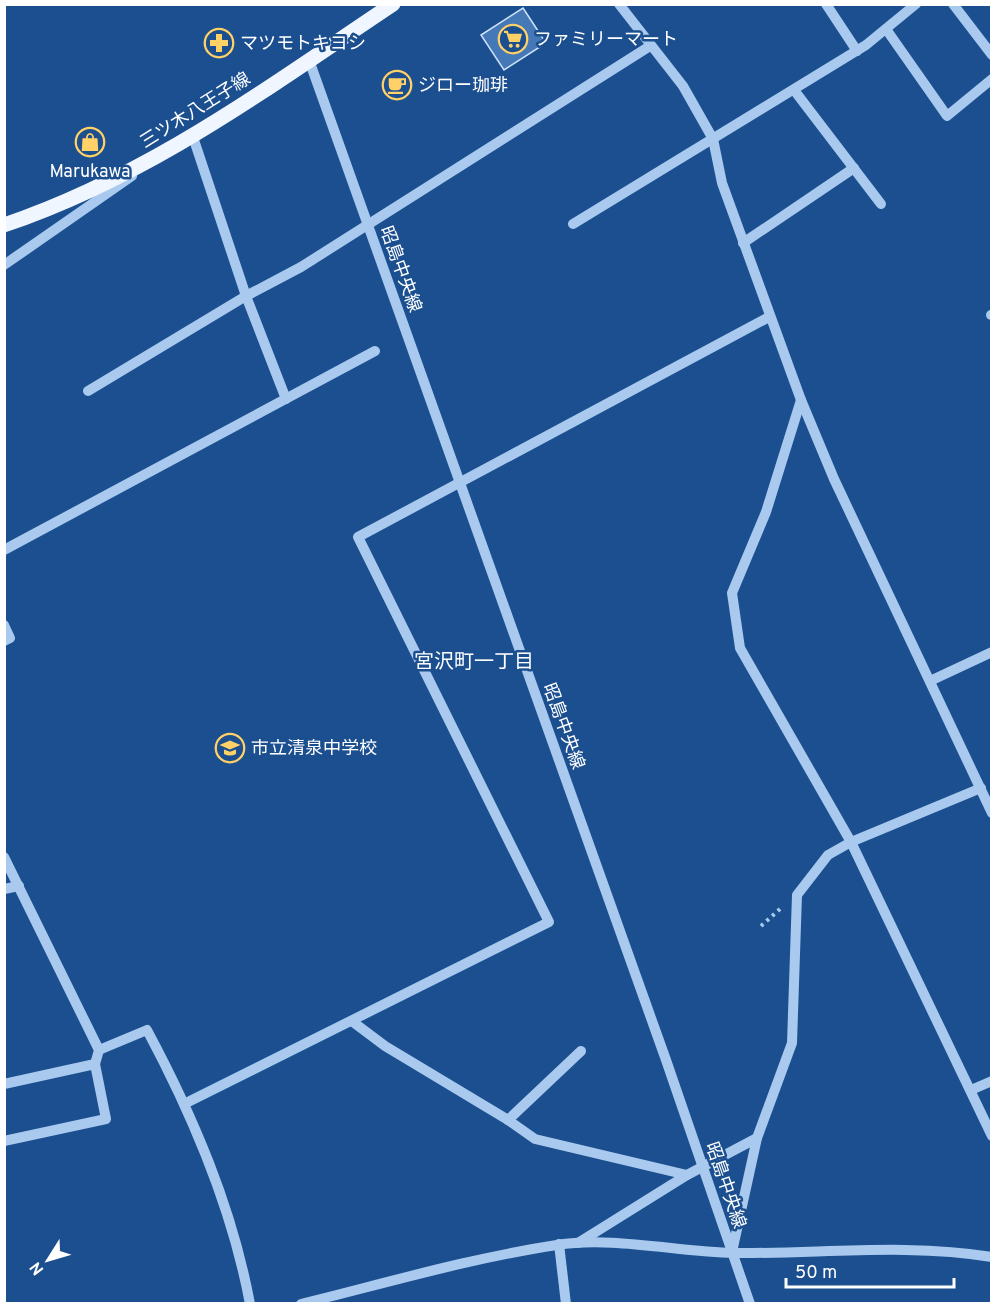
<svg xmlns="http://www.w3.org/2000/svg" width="996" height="1308" font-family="Overpass,'Noto Sans JP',sans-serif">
  <rect width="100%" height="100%" fill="#1b4f8f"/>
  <path fill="#4478b7" stroke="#cfe3fa" stroke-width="1.5" d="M 523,8 L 546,43 L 504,70 L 481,35 Z"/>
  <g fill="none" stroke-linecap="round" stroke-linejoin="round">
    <path stroke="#a9c9ee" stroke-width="4" stroke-dasharray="3 4.5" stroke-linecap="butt" d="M 761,926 L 780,909"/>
    <g stroke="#a9c9ee" stroke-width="10">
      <path d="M 619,4 L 683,86 L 713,139 L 722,183 L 801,400 L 834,479 L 992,813"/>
      <path d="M 826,4 L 857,51"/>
      <path d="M 953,4 L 992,55"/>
      <path d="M 886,29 L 947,116 L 992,79"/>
      <path d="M 309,60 L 666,1060 L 750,1304"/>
      <path d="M 794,90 L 881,204"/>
      <path d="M 193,137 L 246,296 L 286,399"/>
      <path d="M 573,224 L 866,45 L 916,4"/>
      <path d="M 743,243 L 854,168"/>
      <path d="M 4,265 L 132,176"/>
      <path d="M 991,315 L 992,315"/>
      <path d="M 88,391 L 246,296 L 301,267 L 650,46"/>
      <path d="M 801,400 L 766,512 L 732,593 L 740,648 L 851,842 L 992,1136"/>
      <path d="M 4,550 L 375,351"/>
      <path d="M 4,625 L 10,638 L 4,641"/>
      <path d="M 930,681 L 992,652"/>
      <path d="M 4,857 L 99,1050 L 95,1064 L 106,1119 L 4,1141"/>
      <path d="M 4,889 L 19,886"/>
      <path d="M 353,1022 L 385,1046 L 508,1120 L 535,1139 L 687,1175"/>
      <path d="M 99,1050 L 147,1030 C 193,1116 232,1207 250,1304"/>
      <path d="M 4,1084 L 95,1064"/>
      <path d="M 971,1090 L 992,1081"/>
      <path d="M 186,1103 L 549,922 L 358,537 L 769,317"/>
      <path d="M 508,1120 L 581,1051"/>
      <path d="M 578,1243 L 687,1175 L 757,1138 L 792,1043 L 797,895 L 828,855 L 851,842 L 981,788"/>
      <path d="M 559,1244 L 566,1304"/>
      <path d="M 732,1252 L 757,1138"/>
      <path d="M 301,1304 C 386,1283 471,1258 557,1245 C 612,1236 678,1252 734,1253 C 819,1254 907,1243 992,1257"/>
    </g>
    <path stroke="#f0f6ff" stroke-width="15" d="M 4,225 C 149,176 267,88 393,4"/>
  </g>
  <defs>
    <g id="supermarket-ring" transform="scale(1.5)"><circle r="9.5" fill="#1b4f8f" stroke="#ffd166" stroke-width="1.5"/><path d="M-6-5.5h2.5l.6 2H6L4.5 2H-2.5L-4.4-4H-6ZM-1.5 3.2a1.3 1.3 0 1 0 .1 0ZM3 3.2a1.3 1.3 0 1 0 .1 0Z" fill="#ffd166"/></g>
    <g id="pharmacy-ring" transform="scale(1.5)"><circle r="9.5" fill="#1b4f8f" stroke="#ffd166" stroke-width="1.5"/><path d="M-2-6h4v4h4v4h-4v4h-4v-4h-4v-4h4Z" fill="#ffd166"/></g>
    <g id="cafe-ring" transform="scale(1.5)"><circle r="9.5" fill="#1b4f8f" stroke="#ffd166" stroke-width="1.5"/><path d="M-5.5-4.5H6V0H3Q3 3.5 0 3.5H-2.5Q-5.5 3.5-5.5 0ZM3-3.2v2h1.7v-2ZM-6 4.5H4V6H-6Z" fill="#ffd166"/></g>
    <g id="shop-ring" transform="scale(1.5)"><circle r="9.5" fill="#1b4f8f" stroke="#ffd166" stroke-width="1.5"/><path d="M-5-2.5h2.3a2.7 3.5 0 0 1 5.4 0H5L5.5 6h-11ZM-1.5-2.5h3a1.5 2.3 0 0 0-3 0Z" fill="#ffd166"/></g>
    <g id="school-ring" transform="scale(1.5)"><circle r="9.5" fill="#1b4f8f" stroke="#ffd166" stroke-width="1.5"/><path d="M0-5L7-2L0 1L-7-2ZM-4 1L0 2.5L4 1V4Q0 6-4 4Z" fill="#ffd166"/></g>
  </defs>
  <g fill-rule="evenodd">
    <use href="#supermarket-ring" x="513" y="39"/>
    <use href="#pharmacy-ring" x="219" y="43"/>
    <use href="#cafe-ring" x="397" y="85"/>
    <use href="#shop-ring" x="90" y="142"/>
    <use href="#school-ring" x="230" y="748"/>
  </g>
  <g text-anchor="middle" stroke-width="5" stroke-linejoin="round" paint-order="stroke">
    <g font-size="18" fill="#fff" stroke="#1b4f8f" text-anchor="start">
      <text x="534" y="45">ファミリーマート</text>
      <text x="240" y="49">マツモトキヨシ</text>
      <text x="418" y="91">ジロー珈琲</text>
      <text x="90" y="177" text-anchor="middle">Marukawa</text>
      <text x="251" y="754">市立清泉中学校</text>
    </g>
    <g font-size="18" fill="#fff" stroke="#1b4f8f">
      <text transform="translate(195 110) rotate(-32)" y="6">三ツ木八王子線</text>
      <text transform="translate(401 269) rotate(70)" y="6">昭島中央線</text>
      <text transform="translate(564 726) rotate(70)" y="6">昭島中央線</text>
      <text transform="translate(726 1185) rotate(71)" y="6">昭島中央線</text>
    </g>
    <g font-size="20" fill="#fff" stroke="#1b4f8f">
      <text x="474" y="668">宮沢町一丁目</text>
    </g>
  </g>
  <rect width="996" height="1308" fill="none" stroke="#ffffff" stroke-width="12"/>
  <g transform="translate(48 1260) rotate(233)" stroke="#1b4f8f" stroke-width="4.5" paint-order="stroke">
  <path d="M0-4.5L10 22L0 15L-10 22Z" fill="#ffffff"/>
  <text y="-9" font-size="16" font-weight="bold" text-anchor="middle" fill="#ffffff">N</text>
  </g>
  <path d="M786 1278v9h168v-9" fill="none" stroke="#ffffff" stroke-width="3"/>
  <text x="795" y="1278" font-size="18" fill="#ffffff" stroke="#1b4f8f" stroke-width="4.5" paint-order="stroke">50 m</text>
</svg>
